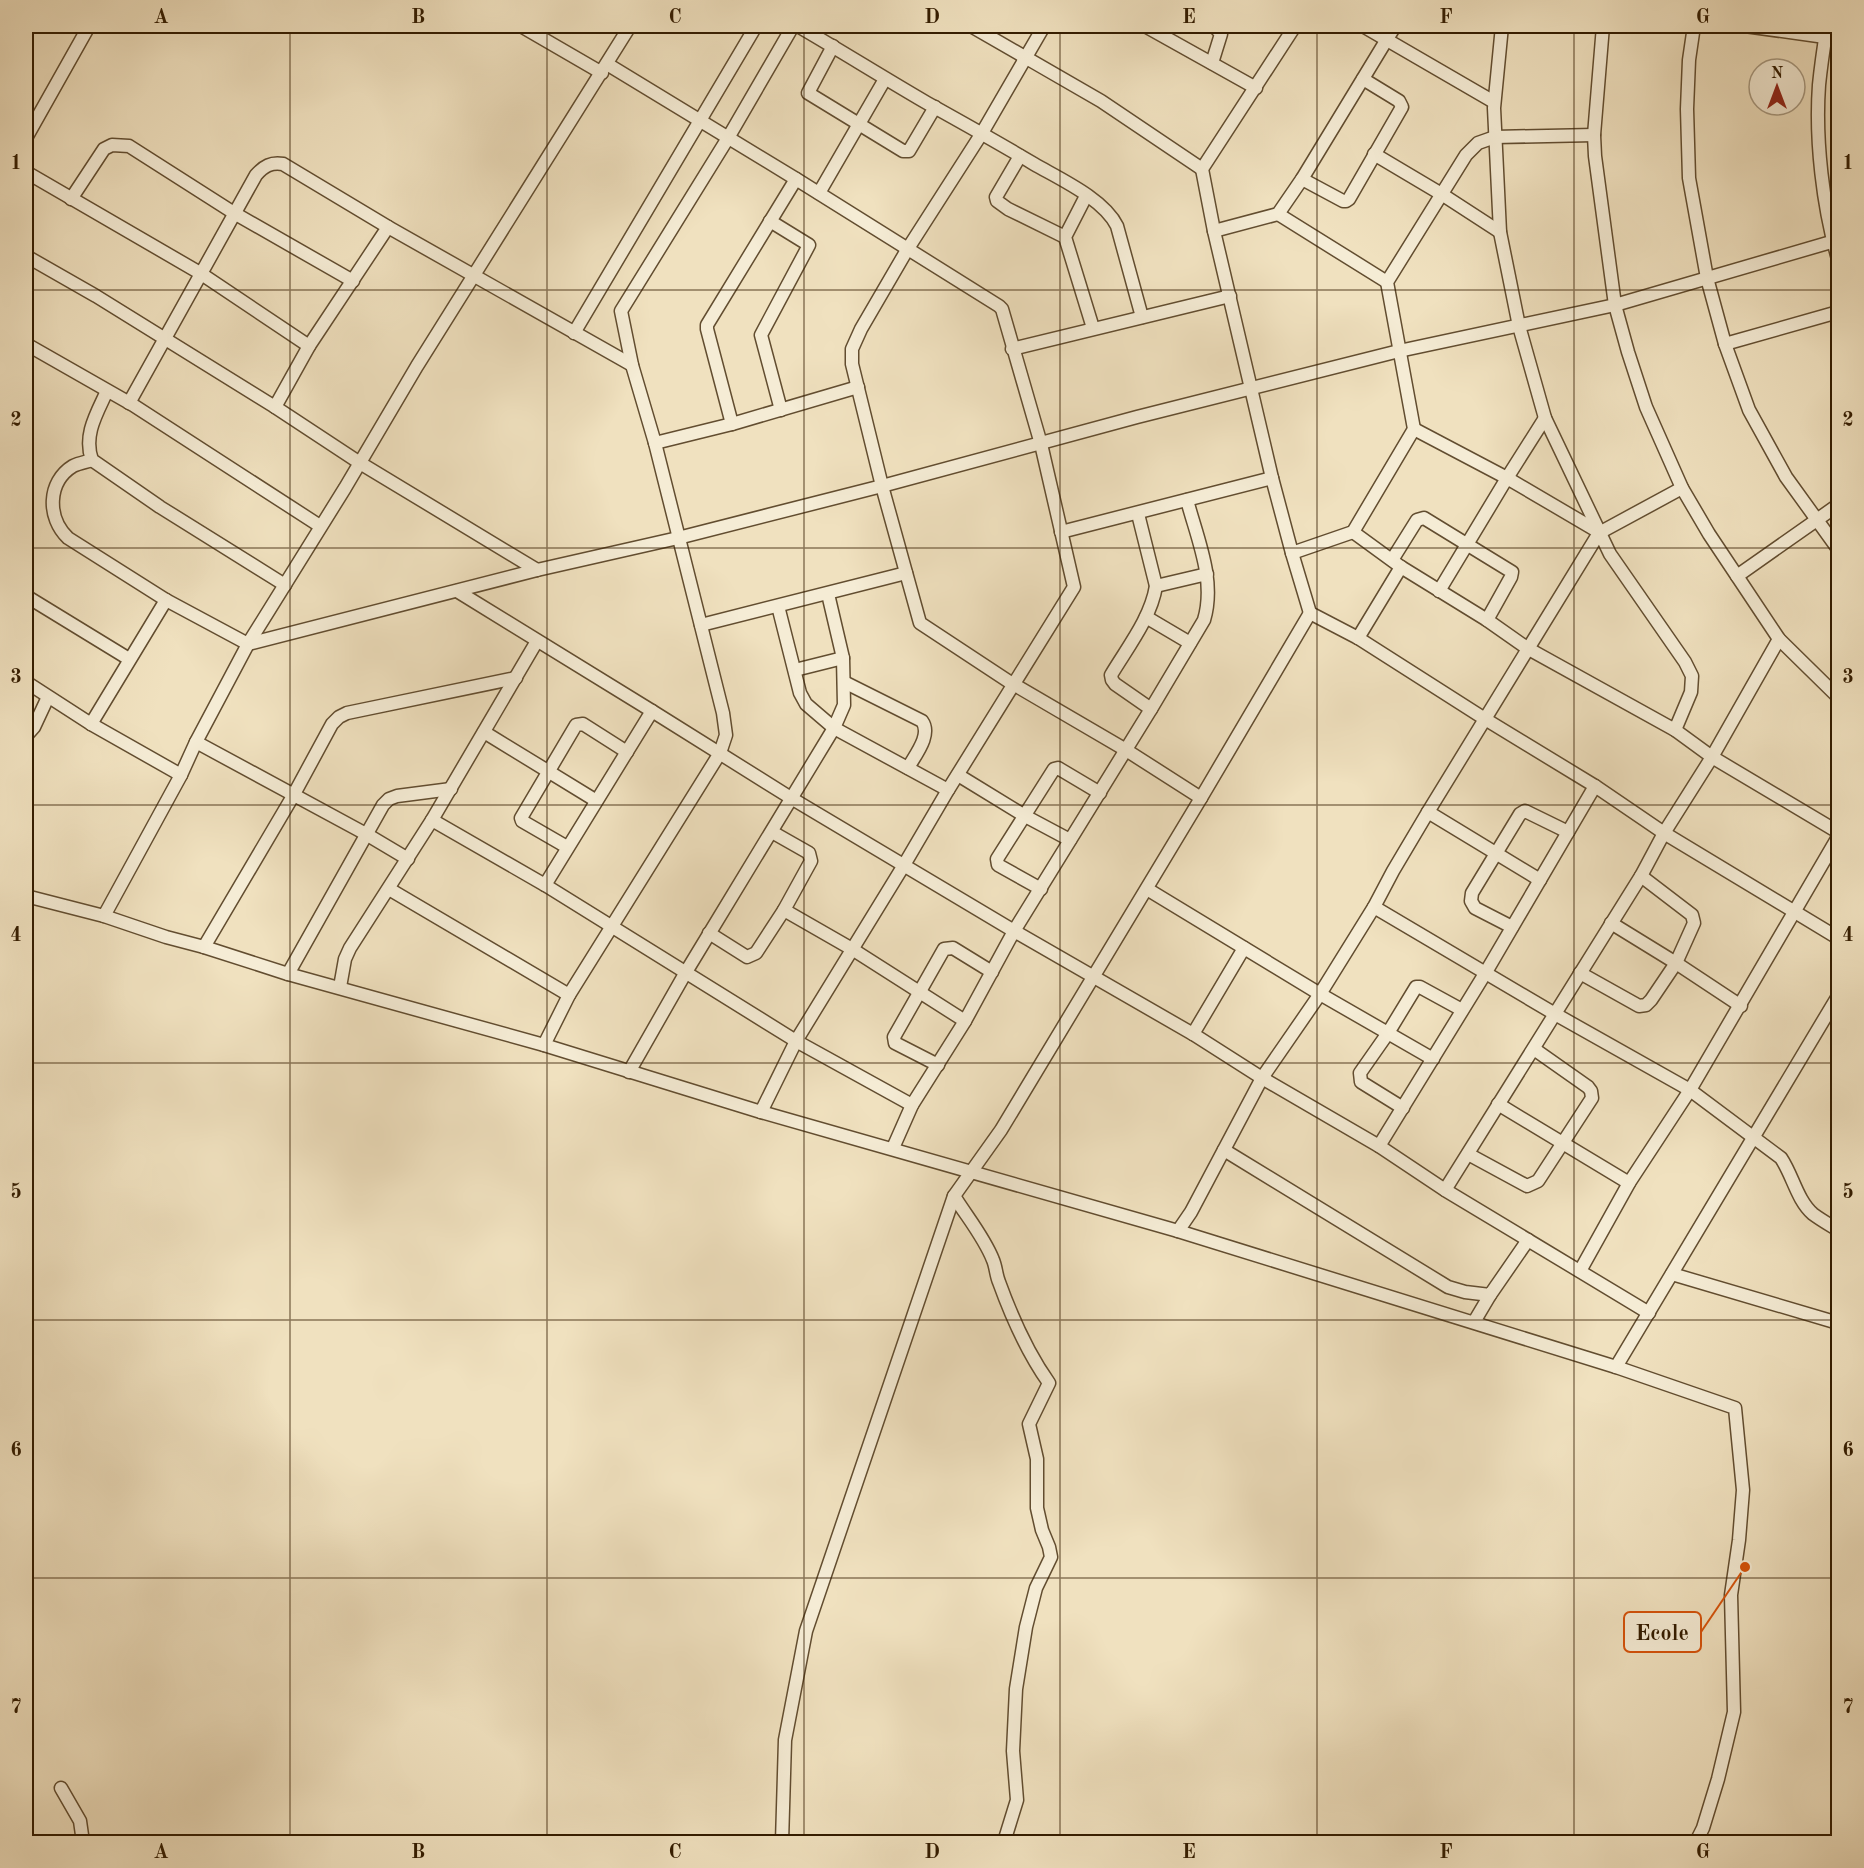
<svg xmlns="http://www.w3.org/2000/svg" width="1864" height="1868" font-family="'Old Standard TT',serif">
  <rect width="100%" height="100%" fill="#f0e1bf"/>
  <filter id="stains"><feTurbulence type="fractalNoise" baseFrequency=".00333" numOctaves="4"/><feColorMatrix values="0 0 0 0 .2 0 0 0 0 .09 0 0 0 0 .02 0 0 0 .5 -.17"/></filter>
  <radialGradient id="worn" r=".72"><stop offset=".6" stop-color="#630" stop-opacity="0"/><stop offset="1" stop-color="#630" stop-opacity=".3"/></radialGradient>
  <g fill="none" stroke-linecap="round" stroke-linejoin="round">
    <g stroke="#624d30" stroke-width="15">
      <g id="street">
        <path d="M 521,26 L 602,73"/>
        <path d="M 798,26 C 841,51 884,78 927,103 C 963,123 999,143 1034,164 C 1060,179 1104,199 1117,226 L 1142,317"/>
        <path d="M 971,26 L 1101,101 L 1202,169"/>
        <path d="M 1044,26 L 982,133 L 907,250 L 861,329 L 852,349 L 852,364 L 882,486 L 920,623 L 1008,681 L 1126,750 L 1201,798"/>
        <path d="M 1145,26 L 1256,88"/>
        <path d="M 1295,26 L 1202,169 L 1214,231 L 1272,478 L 1292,553 L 1310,613 L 1358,638 L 1485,719 L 1595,786 L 1664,833 L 1838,938"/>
        <path d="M 1363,26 L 1494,102"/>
        <path d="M 1502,26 L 1494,108 L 1500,232 L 1519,326 L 1545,418 L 1610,554 L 1685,662 L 1692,676 L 1691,692 L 1675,730"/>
        <path d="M 1603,26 L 1594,135 L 1595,156 L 1615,305 L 1628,352 L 1646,407 L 1682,488 L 1709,534 L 1779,639 L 1838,697"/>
        <path d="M 1694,26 L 1689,60 L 1687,109 L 1689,178 L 1707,278 L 1725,344 L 1749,410 L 1786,477 L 1838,549"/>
        <path d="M 1745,26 L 1825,37"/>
        <path d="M 1827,26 C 1824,45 1821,65 1819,85 C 1815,140 1823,207 1838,259"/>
        <path d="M 833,46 L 808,93 L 903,151 L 909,151 L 935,107"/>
        <path d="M 1212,63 L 1221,34 L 1214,26"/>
        <path d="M 607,64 L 796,179 L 999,306 L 1002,309 L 1041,444 L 1074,587 L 948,790 L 904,865 L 796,1041 L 761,1112"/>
        <path d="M 26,138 L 89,26"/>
        <path d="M 1374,154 L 1443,195 L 1500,232"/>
        <path d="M 1020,156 L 996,197 L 997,201 L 1008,209 L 1065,237"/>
        <path d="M 26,172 L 200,273 L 309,346 L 275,407"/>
        <path d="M 1302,179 L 1343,201 L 1346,201 L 1349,199 L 1402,107 L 1399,101 L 1363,79"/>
        <path d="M 819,193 L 885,79"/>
        <path d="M 1086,196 L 1065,237 L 1093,328"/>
        <path d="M 71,199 L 104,149 L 112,145 L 129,146 L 234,213 L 353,281"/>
        <path d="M 1278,214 L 1387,282"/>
        <path d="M 770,221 L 809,245 L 761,335 L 781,410"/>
        <path d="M 388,227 L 632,365"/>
        <path d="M 1214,231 L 1278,214 L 1302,179 L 1395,26"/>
        <path d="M 26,256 L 96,296 L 275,407 L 360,463 L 537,570"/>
        <path d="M 574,333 L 756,26"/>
        <path d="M 26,344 L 133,405 L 320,526"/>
        <path d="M 1725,344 L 1838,312"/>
        <path d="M 1012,349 L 1230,296"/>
        <path d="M 107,391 C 97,413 83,435 92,460 L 160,507 L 285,585"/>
        <path d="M 129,403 L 256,175 C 264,166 271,162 283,164 L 388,227 L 309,346"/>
        <path d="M 732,424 L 707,329 L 707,325 L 796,179"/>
        <path d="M 1414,429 L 1507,478 L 1599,532"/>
        <path d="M 655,443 L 732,424 L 858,387"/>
        <path d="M 92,460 C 86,462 79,463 73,466 C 47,482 47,518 68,538 L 166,600 L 248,644 L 537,570 L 678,538 L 882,486 L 1137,417 L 1399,351 L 1615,305 L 1838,240"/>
        <path d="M 1138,514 L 1156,586 C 1151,618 1127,648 1111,675 L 1112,680 L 1115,684 L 1151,709"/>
        <path d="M 1061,532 L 1272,478"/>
        <path d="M 1353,532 L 1401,567 L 1487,620 L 1527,648 L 1675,730 L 1712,757 L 1838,832"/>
        <path d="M 1292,553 L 1353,532 L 1414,429 L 1387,282 L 1466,155 L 1478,143 L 1495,137 L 1594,135"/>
        <path d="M 1392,560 L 1417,520 L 1424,518 L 1512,572 L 1511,577 L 1487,620"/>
        <path d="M 1737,576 L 1838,505"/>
        <path d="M 1156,586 L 1207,574"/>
        <path d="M 457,591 L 652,711 L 791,798 L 1014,931 L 1193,1034 L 1262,1078 L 1379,1146 L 1445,1190 L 1649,1313"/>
        <path d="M 1439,591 L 1507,478 L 1545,418"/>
        <path d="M 26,596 L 129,659"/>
        <path d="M 778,606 L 800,693 L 806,704 L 834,728 L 948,790"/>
        <path d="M 1146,617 L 1190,643"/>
        <path d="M 701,625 L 906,573"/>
        <path d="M 1358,638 L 1401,567"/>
        <path d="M 795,670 L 843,658"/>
        <path d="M 26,682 L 91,724 L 181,775"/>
        <path d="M 844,682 L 922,721 C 932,735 915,755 908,768"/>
        <path d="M 91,724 L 166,600"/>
        <path d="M 484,732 L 595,800"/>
        <path d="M 26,736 L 34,727 L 48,697"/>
        <path d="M 196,742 L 366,834 L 408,859"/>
        <path d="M 958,775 L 1025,816 L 1070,840"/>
        <path d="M 1428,812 L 1540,880"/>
        <path d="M 432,820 L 545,885 L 796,1041 L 912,1105"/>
        <path d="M 567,847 L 522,821 L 521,818 L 576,725 L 583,724 L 627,752"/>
        <path d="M 545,885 L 652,711"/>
        <path d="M 389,889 L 569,995"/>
        <path d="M 1041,889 L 998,865 L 997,859 L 1054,769 L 1058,768 L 1100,793"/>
        <path d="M 1147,889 L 1320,994 L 1433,1059"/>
        <path d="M 26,896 L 104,916 L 166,937 L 204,947 L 288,974 L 544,1045 L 761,1112 L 1178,1231 L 1616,1367 L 1735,1408 L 1743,1490 L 1739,1540 L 1731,1595 L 1734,1712 L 1718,1779 L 1703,1828 L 1696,1842"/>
        <path d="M 1374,907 L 1555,1014 L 1690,1090 L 1781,1158 C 1793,1176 1797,1200 1813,1214 C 1821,1220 1830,1225 1838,1230"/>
        <path d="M 784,910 L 852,949 L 965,1021"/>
        <path d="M 104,916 L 181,775 L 196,742 L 248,644 L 345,488 L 417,366 L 630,26"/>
        <path d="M 1611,923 L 1676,963 L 1741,1006"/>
        <path d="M 1512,927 L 1475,908 L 1471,901 L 1472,893 L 1520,814 L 1525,811 L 1568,832"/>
        <path d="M 709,933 L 747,957 L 756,953 L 784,910 L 811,861 L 809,853 L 772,832"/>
        <path d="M 204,947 L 293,796 L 332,724 L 339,717 L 347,713 L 516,678"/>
        <path d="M 1580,973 L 1639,1006 L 1646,1005 L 1651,1000 L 1676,963 L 1694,923 L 1692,915 L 1641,876"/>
        <path d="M 288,974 L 383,805 L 389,799 L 397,796 L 451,789"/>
        <path d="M 340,987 L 345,959 L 350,948 L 432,820 L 537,641"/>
        <path d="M 1193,1034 L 1244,948"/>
        <path d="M 544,1045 L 569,995 L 720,753 L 726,735 L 723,713 L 655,443 L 632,365 L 621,311 L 728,138 L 793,26"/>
        <path d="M 938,1065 L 895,1043 L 894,1037 L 944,949 L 953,948 L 992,972"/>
        <path d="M 629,1072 L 686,972 L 834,728 L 844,705 L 843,658 L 828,594"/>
        <path d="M 1498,1104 L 1629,1183"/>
        <path d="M 1403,1108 L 1361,1082 L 1360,1073 L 1388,1033 L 1416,987 L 1420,987 L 1462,1010"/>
        <path d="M 1379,1146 L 1486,972 L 1595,786"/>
        <path d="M 893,1148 L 912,1105 L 965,1021 L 1014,931 L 1151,709 L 1204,620 C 1216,580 1197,538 1187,500"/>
        <path d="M 1224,1150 L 1448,1287 L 1465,1292 L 1490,1295 L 1528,1240"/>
        <path d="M 1468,1154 L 1527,1186 L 1538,1181 L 1592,1098 L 1591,1091 L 1588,1087 L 1534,1049"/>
        <path d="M 1445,1190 L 1641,876 L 1664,833 L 1712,757 L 1779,639"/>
        <path d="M 954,1196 C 967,1217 984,1237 993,1260 C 996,1267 996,1275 999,1282 C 1012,1318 1027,1352 1049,1383 L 1029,1424 L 1037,1459 L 1037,1508 L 1042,1530 L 1049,1547 L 1051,1557 L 1036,1588 L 1026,1627 L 1016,1689 L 1013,1751 L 1017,1800 L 1004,1842"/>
        <path d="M 1178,1231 L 1191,1212 L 1262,1078 L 1320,994 L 1374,907 L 1393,871 L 1428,812 L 1599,533 L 1682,488"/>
        <path d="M 1580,1271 L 1629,1183 L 1690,1090 L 1838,837"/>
        <path d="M 1672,1274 L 1838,1323"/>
        <path d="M 1474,1322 L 1490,1295"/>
        <path d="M 1616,1367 L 1838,996"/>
        <path d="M 61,1788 L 80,1821 L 83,1842"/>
        <path d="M 782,1842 L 785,1740 L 806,1631 L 954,1196 L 1001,1130 L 1201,798 L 1310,613"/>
      </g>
    </g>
    <use href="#street" stroke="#f5ecd5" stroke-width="12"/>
  </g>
  <path fill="none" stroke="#331c00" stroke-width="1.5" stroke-opacity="0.55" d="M 290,26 L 290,1842M 547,26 L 547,1842M 804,26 L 804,1842M 1060,26 L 1060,1842M 1317,26 L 1317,1842M 1574,26 L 1574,1842M 26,290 L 1838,290M 26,548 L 1838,548M 26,805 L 1838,805M 26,1063 L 1838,1063M 26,1320 L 1838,1320M 26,1578 L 1838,1578"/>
  <path fill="none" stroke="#d6530b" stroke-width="2" d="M1745 1567L1701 1632"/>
  <circle fill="#d6530b" stroke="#f5ecd5" stroke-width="2" cx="1745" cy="1567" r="6"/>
  <rect fill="#f5ecd5" stroke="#d6530b" stroke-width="2" x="1624" y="1612" width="77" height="40" rx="6"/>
  <g font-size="22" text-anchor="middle" font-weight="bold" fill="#331c00">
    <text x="1662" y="1640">Ecole</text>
  </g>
  <rect width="1864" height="1868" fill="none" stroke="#f0e1bf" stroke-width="66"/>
  <g transform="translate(1777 87)"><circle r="28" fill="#f5ecd5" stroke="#a79980" stroke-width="1.5"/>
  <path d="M0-4.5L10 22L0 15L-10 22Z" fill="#8f2418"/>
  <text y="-9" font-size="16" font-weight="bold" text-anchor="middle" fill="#331c00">N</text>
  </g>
  <rect x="33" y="33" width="1798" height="1802" fill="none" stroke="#331c00" stroke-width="2"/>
  <g font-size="20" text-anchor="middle" font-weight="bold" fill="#331c00">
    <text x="161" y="23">A</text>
    <text x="418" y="23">B</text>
    <text x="675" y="23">C</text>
    <text x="932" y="23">D</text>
    <text x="1189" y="23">E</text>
    <text x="1446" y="23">F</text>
    <text x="1703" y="23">G</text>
    <text x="16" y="169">1</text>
    <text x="1848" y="169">1</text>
    <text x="16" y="426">2</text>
    <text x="1848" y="426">2</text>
    <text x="16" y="683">3</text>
    <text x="1848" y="683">3</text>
    <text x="16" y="941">4</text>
    <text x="1848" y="941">4</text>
    <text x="16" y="1198">5</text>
    <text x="1848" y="1198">5</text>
    <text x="16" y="1456">6</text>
    <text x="1848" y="1456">6</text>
    <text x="16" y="1713">7</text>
    <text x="1848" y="1713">7</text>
    <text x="161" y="1858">A</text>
    <text x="418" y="1858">B</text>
    <text x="675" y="1858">C</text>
    <text x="932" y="1858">D</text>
    <text x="1189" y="1858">E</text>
    <text x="1446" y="1858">F</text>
    <text x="1703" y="1858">G</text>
  </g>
  <rect width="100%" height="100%" filter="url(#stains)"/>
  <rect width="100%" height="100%" fill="url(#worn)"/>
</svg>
